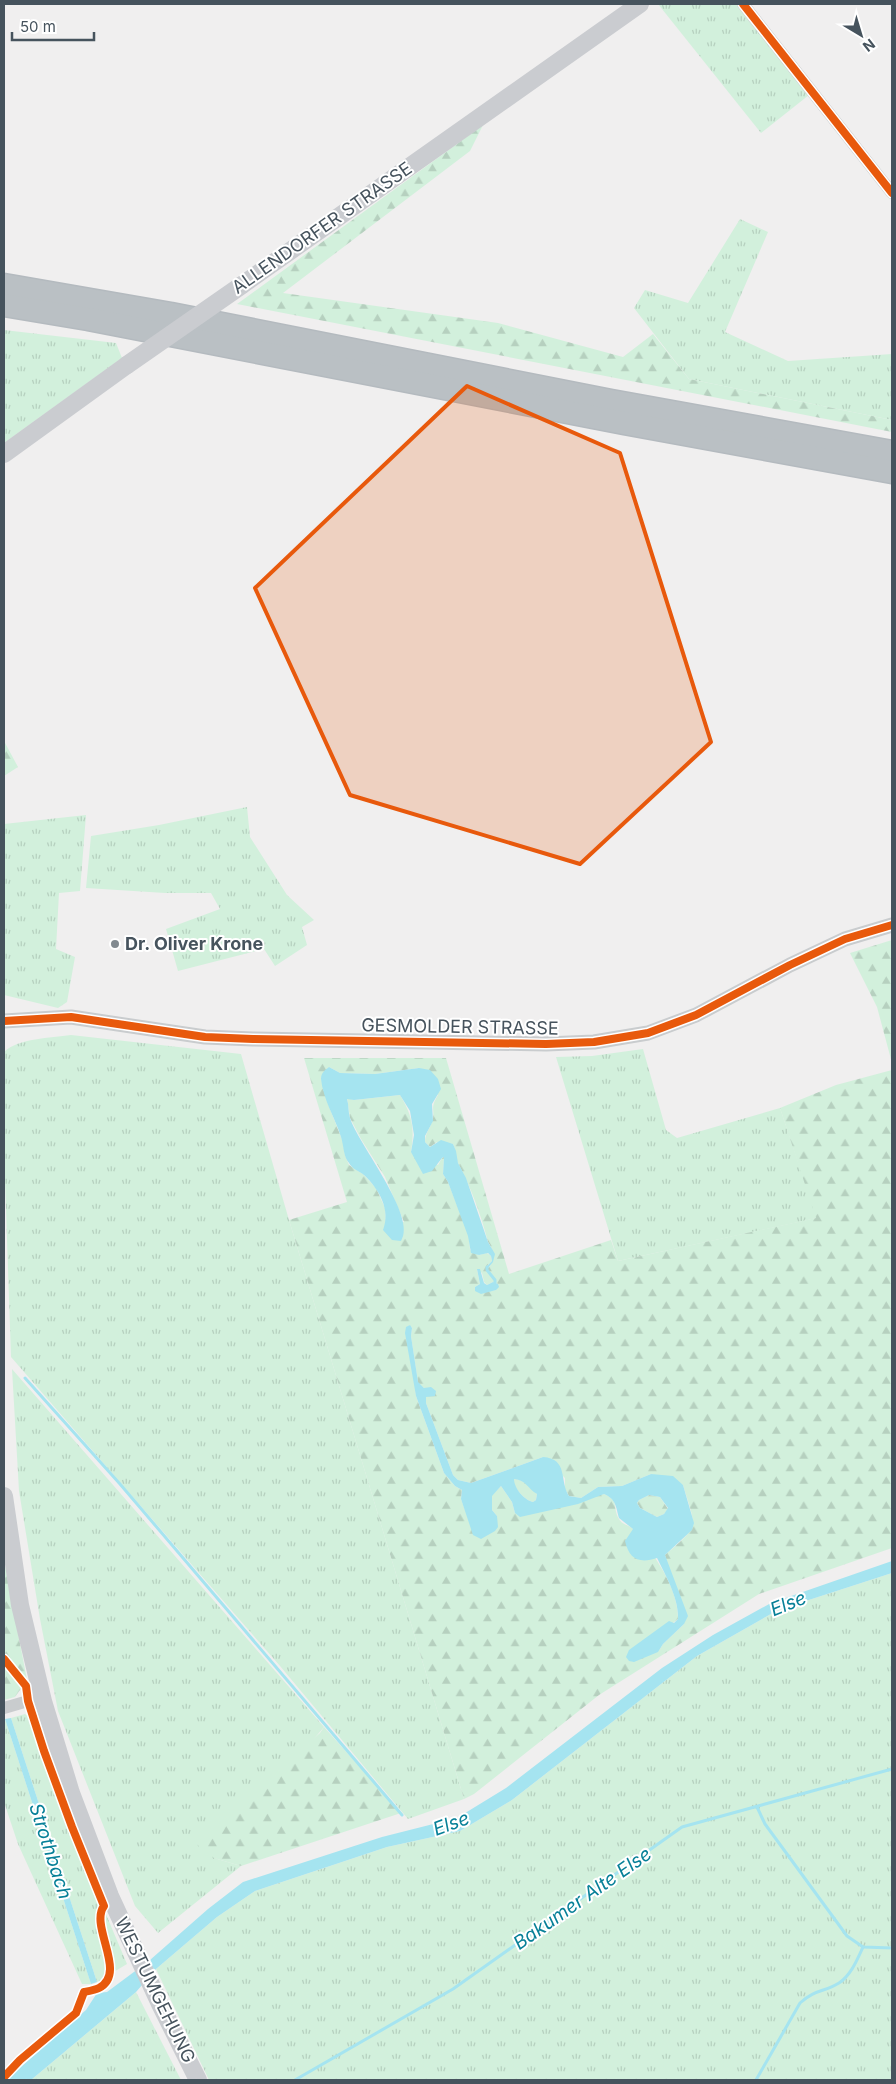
<svg xmlns="http://www.w3.org/2000/svg" width="896" height="2084" font-family="Inter,sans-serif">
  <defs>
    <pattern id="grass-tufts" width="24" height="20" patternUnits="userSpaceOnUse" patternTransform="scale(1.25)"><rect width="24" height="20" fill="#d2f0dc"/><path d="M3 7l-1-3M5 7V3M7 7l1-3M15 17l-1-3M17 17v-4M19 17l1-3" fill="none" stroke="#b6d0bf"/></pattern>
    <pattern id="forest-firs" width="22" height="20" patternUnits="userSpaceOnUse" patternTransform="scale(1.25)"><rect width="22" height="20" fill="#d2f0dc"/><path d="M5 1l3.5 6h-7zM16 11l3.5 6h-7z" fill="#b6d0bf"/></pattern>
  </defs>
  <rect width="100%" height="100%" fill="#f0efef"/>
  <g fill="url(#grass-tufts)">
    <path d="M 658,4 L 736,4 L 809,95 L 761,133 Z"/>
    <path d="M 740,219 L 768,232 L 725,332 L 788,361 L 892,354 L 892,420 L 689,379 L 634,308 L 645,290 L 688,303 Z"/>
    <path d="M 4,330 L 116,343 L 122,358 L 4,443 Z"/>
    <path d="M 247,807 L 250,837 L 287,895 L 314,920 L 302,927 L 307,945 L 275,966 L 264,949 L 178,971 L 166,929 L 220,909 L 211,893 L 165,893 L 86,888 L 91,836 L 159,825 Z"/>
    <path d="M 86,815 L 80,891 L 59,893 L 56,949 L 75,957 L 67,1002 L 58,1008 L 4,995 L 4,824 Z"/>
    <path d="M 71,1035 L 241,1054 L 289,1220 L 464,1799 L 408,1819 L 280,1666 L 11,1357 L 4,1151 L 4,1052 C 19,1038 50,1038 71,1035 Z"/>
    <path d="M 643,1049 L 666,1130 L 677,1138 L 780,1108 L 817,1218 L 618,1261 L 556,1057 L 592,1056 Z"/>
    <path d="M 12,1369 L 324,1727 L 214,1858 L 241,1866 L 158,1933 L 135,1906 L 58,1711 L 40,1619 L 19,1491 Z"/>
    <path d="M 892,1573 L 892,2080 L 209,2080 L 156,1969 L 217,1917 L 255,1891 L 387,1847 L 460,1831 L 512,1800 L 697,1656 L 778,1610 Z"/>
    <path d="M 25,1714 L 30,1718 L 70,1829 L 127,1964 L 97,1982 L 11,1718 Z"/>
    <path d="M 5,1719 L 91,1984 L 82,1984 L 18,1844 L 4,1802 L 4,1720 Z"/>
    <path d="M 136,1992 L 181,2080 L 31,2080 Z"/>
  </g>
  <g fill="url(#forest-firs)" fill-rule="evenodd">
    <path d="M 483,125 L 470,151 L 283,293 L 498,323 L 623,357 L 653,334 L 689,379 L 892,420 L 892,432 L 237,304 Z"/>
    <path d="M 4,741 L 18,767 L 4,776 Z"/>
    <path d="M 892,940 L 892,1063 L 877,1007 L 850,953 Z"/>
    <path d="M 304,1058 L 446,1058 L 509,1274 L 611,1240 L 618,1261 L 816,1218 L 780,1108 L 836,1085 L 892,1070 L 892,1548 L 759,1594 L 599,1695 L 474,1794 L 464,1799 L 289,1220 L 347,1202 ZM 329,1067 L 340,1073 L 375,1074 L 419,1068 L 438,1095 C 429,1109 436,1111 432,1122 C 429,1130 425,1134 425,1142 L 430,1147 L 437,1142 L 453,1144 C 456,1151 455,1157 458,1163 C 471,1188 481,1215 488,1242 C 494,1250 495,1261 488,1268 L 487,1266 L 492,1261 L 491,1256 L 487,1253 L 479,1255 L 470,1250 L 469,1236 L 448,1182 L 443,1174 L 444,1157 L 442,1158 L 438,1165 L 411,1152 C 415,1128 412,1115 400,1095 L 354,1100 L 347,1098 L 350,1118 L 361,1139 L 385,1177 L 404,1222 L 386,1223 L 385,1208 L 376,1188 L 363,1174 L 349,1165 L 345,1155 L 343,1142 L 330,1109 L 321,1078 ZM 477,1269 L 482,1273 L 484,1282 L 487,1285 L 493,1282 L 498,1284 L 496,1290 L 487,1291 L 475,1287 L 480,1284 ZM 409,1325 L 412,1328 L 411,1336 L 418,1383 L 424,1388 L 426,1403 L 453,1475 L 458,1480 L 471,1483 L 543,1457 L 565,1478 L 565,1489 L 569,1496 L 581,1498 L 598,1487 L 622,1486 L 651,1474 L 683,1485 C 696,1529 701,1524 665,1555 L 684,1624 L 663,1644 L 658,1652 L 673,1623 L 678,1619 C 679,1589 653,1552 634,1530 C 630,1525 622,1525 619,1519 C 612,1507 620,1501 604,1494 L 515,1513 L 512,1502 L 501,1486 L 492,1495 L 492,1510 L 497,1516 L 465,1510 L 461,1499 L 462,1490 L 455,1486 L 444,1473 L 416,1396 Z"/>
    <path d="M 513,1479 C 524,1479 530,1487 537,1494 L 536,1500 L 533,1502 C 524,1500 514,1488 513,1479 Z"/>
    <path d="M 649,1495 L 660,1497 L 668,1509 L 664,1514 L 657,1517 L 640,1508 L 637,1503 L 639,1500 Z"/>
    <path d="M 4,1560 L 27,1680 L 15,1697 L 4,1700 Z"/>
    <path d="M 324,1727 L 401,1813 L 241,1866 L 214,1858 L 195,1843 L 320,1733 Z"/>
  </g>
  <g fill="#a5e4f0" fill-rule="evenodd">
    <path d="M 329,1067 L 340,1073 L 375,1074 L 419,1068 L 430,1070 L 438,1079 L 441,1089 L 432,1104 L 433,1121 L 425,1136 L 425,1142 L 430,1147 L 441,1140 L 453,1144 L 456,1151 L 458,1163 L 466,1178 L 488,1242 L 495,1254 L 493,1262 L 488,1268 L 487,1266 L 492,1261 L 491,1256 L 488,1253 L 479,1255 L 471,1253 L 468,1236 L 448,1182 L 443,1174 L 444,1157 L 442,1158 L 432,1171 L 423,1174 L 411,1152 L 414,1135 L 410,1111 L 400,1095 L 354,1100 L 347,1099 C 349,1105 348,1112 350,1118 C 358,1144 418,1217 401,1241 L 392,1240 L 383,1230 C 391,1210 379,1189 364,1175 C 359,1171 352,1169 349,1163 C 343,1156 344,1146 341,1137 C 335,1118 323,1099 321,1079 C 321,1073 325,1070 329,1067 Z"/>
    <path d="M 477,1269 L 480,1269 L 484,1283 L 487,1285 L 493,1282 L 498,1284 L 499,1287 L 496,1290 L 481,1294 L 475,1291 L 475,1287 L 480,1284 Z"/>
    <path d="M 410,1325 L 412,1328 L 411,1336 L 418,1382 L 424,1388 L 431,1387 L 436,1391 L 435,1396 L 426,1397 L 426,1403 L 453,1475 L 458,1480 L 471,1483 L 543,1457 C 569,1459 559,1481 569,1496 L 581,1498 L 598,1487 L 622,1486 L 651,1474 L 673,1476 L 683,1485 L 694,1523 L 692,1530 L 665,1555 L 688,1616 L 684,1624 L 663,1644 L 658,1652 L 634,1662 L 629,1661 L 626,1657 L 629,1650 L 669,1621 L 674,1623 L 678,1619 C 679,1599 666,1576 657,1558 C 639,1564 629,1559 625,1541 L 633,1529 L 619,1518 C 616,1507 616,1499 604,1494 L 578,1504 L 520,1517 L 515,1513 L 512,1502 L 501,1486 L 492,1496 L 492,1510 L 497,1516 L 498,1527 L 495,1531 L 481,1539 L 473,1535 L 461,1499 L 462,1490 L 455,1486 L 444,1473 L 416,1396 L 405,1333 L 406,1327 ZM 514,1479 C 526,1480 528,1489 537,1494 L 536,1500 L 533,1502 C 524,1500 514,1488 514,1479 ZM 649,1495 L 660,1497 L 668,1508 L 664,1514 L 657,1517 L 640,1508 L 637,1503 L 639,1500 Z"/>
    <path d="M 892,1561 L 892,1573 L 778,1610 L 697,1656 L 512,1800 L 460,1831 L 387,1847 L 255,1891 L 217,1917 L 156,1969 L 136,1992 L 31,2080 L 6,2080 L 86,2010 L 97,1993 L 107,1992 L 150,1960 L 208,1909 L 243,1882 L 382,1837 L 457,1818 L 506,1788 L 662,1668 L 713,1635 L 771,1603 Z"/>
    <path d="M 11,1718 L 97,1982 L 91,1984 L 5,1719 Z"/>
  </g>
  <g fill="none" stroke-linecap="round" stroke-linejoin="round">
    <g stroke="#a5e4f0" stroke-width="3">
      <path d="M 487,1267 L 487,1270 L 495,1280 L 495,1283"/>
      <path d="M 25,1378 L 120,1484 L 402,1815"/>
      <path d="M 757,1807 L 765,1824 L 847,1936 L 863,1947 L 892,1948"/>
      <path d="M 295,2080 L 453,1989 L 682,1827 L 892,1769"/>
      <path d="M 756,2080 L 800,2003 C 815,1989 825,1992 839,1983 C 851,1975 857,1960 863,1947"/>
    </g>
    <g stroke="#b4babf" stroke-width="25">
      <g id="motorway">
        <path d="M 4,285 L 171,314 L 611,401 L 892,452"/>
        <path d="M 4,305 L 88,319 L 624,423 L 892,472"/>
      </g>
    </g>
    <g stroke="#c9ccce" stroke-width="12">
      <path d="M 743,4 L 892,193"/>
      <path d="M 4,1708 L 28,1701 L 43,1701"/>
    </g>
    <path stroke="#c9ccce" stroke-width="15" d="M 4,1021 L 71,1017 L 205,1037 L 253,1039 L 546,1044 L 594,1042 L 648,1033 L 696,1015 L 790,965 L 845,939 L 892,925"/>
    <g stroke="#caccd0" stroke-width="18">
      <path d="M 242,285 L 640,4"/>
      <path d="M 4,454 L 127,365"/>
      <path d="M 4,1496 L 20,1605 L 43,1701 L 71,1793 L 110,1896 L 160,2004 L 198,2080"/>
    </g>
    <use href="#motorway" stroke="#bac0c4" stroke-width="22"/>
    <path stroke="#caccd0" stroke-width="18" d="M 127,365 L 242,285"/>
    <g stroke="#fff" stroke-width="11">
      <g id="cycleway">
        <path d="M 743,4 L 892,193"/>
        <path d="M 4,1021 L 71,1017 L 205,1037 L 253,1039 L 546,1044 L 594,1042 L 648,1033 L 696,1015 L 790,965 L 845,939 L 892,925"/>
        <path d="M 4,1659 L 26,1686 L 28,1701 L 44,1751 L 72,1827 L 104,1906 C 89,1926 128,1973 99,1988 C 95,1990 89,1991 84,1992 L 76,2013 L 20,2060 L 4,2077"/>
      </g>
    </g>
    <use href="#cycleway" stroke="#e8590c" stroke-width="8"/>
  </g>
  <path fill="#e8590c" fill-opacity="0.2" stroke="#e8590c" stroke-width="4" stroke-linejoin="round" d="M 467,386 L 620,453 L 711,742 L 580,864 L 350,795 L 255,588 Z"/>
  <circle fill="#828a90" stroke="#fff" stroke-width="2" cx="115" cy="944" r="5"/>
  <g text-anchor="middle" stroke-width="4" stroke-linejoin="round" paint-order="stroke">
    <g font-size="18" fill="#46535d" stroke="#fff">
      <text transform="translate(322 228) rotate(-35)" y="6">ALLENDORFER STRASSE</text>
      <text transform="translate(460 1027) rotate(1)" y="6">GESMOLDER STRASSE</text>
      <text transform="translate(155 1990) rotate(64)" y="6">WESTUMGEHUNG</text>
    </g>
    <g font-size="18" font-weight="bold" fill="#46535d" stroke="#fff" text-anchor="start">
      <text x="125" y="950">Dr. Oliver Krone</text>
    </g>
    <g font-size="19" font-style="italic" fill="#078098" stroke="#fff">
      <text transform="translate(788 1603) rotate(-22)" y="7">Else</text>
      <text transform="translate(451 1823) rotate(-20)" y="7">Else</text>
      <text transform="translate(51 1851) rotate(72)" y="7">Strothbach</text>
      <text transform="translate(582 1898) rotate(-35)" y="7">Bakumer Alte Else</text>
    </g>
  </g>
  <rect width="896" height="2084" fill="none" stroke="#46535d" stroke-width="10"/>
  <g transform="translate(861 35) rotate(142)" stroke="#ffffff" stroke-width="4" paint-order="stroke">
  <path d="M0-4L9 19L0 12L-9 19Z" fill="#46535d"/>
  <text y="-8" font-size="14" font-weight="bold" text-anchor="middle" fill="#46535d">N</text>
  </g>
  <path d="M12 32v8h82v-8" fill="none" stroke="#46535d" stroke-width="2.5"/>
  <text x="20" y="32" font-size="15" fill="#46535d" stroke="#ffffff" stroke-width="4" paint-order="stroke">50 m</text>
</svg>
